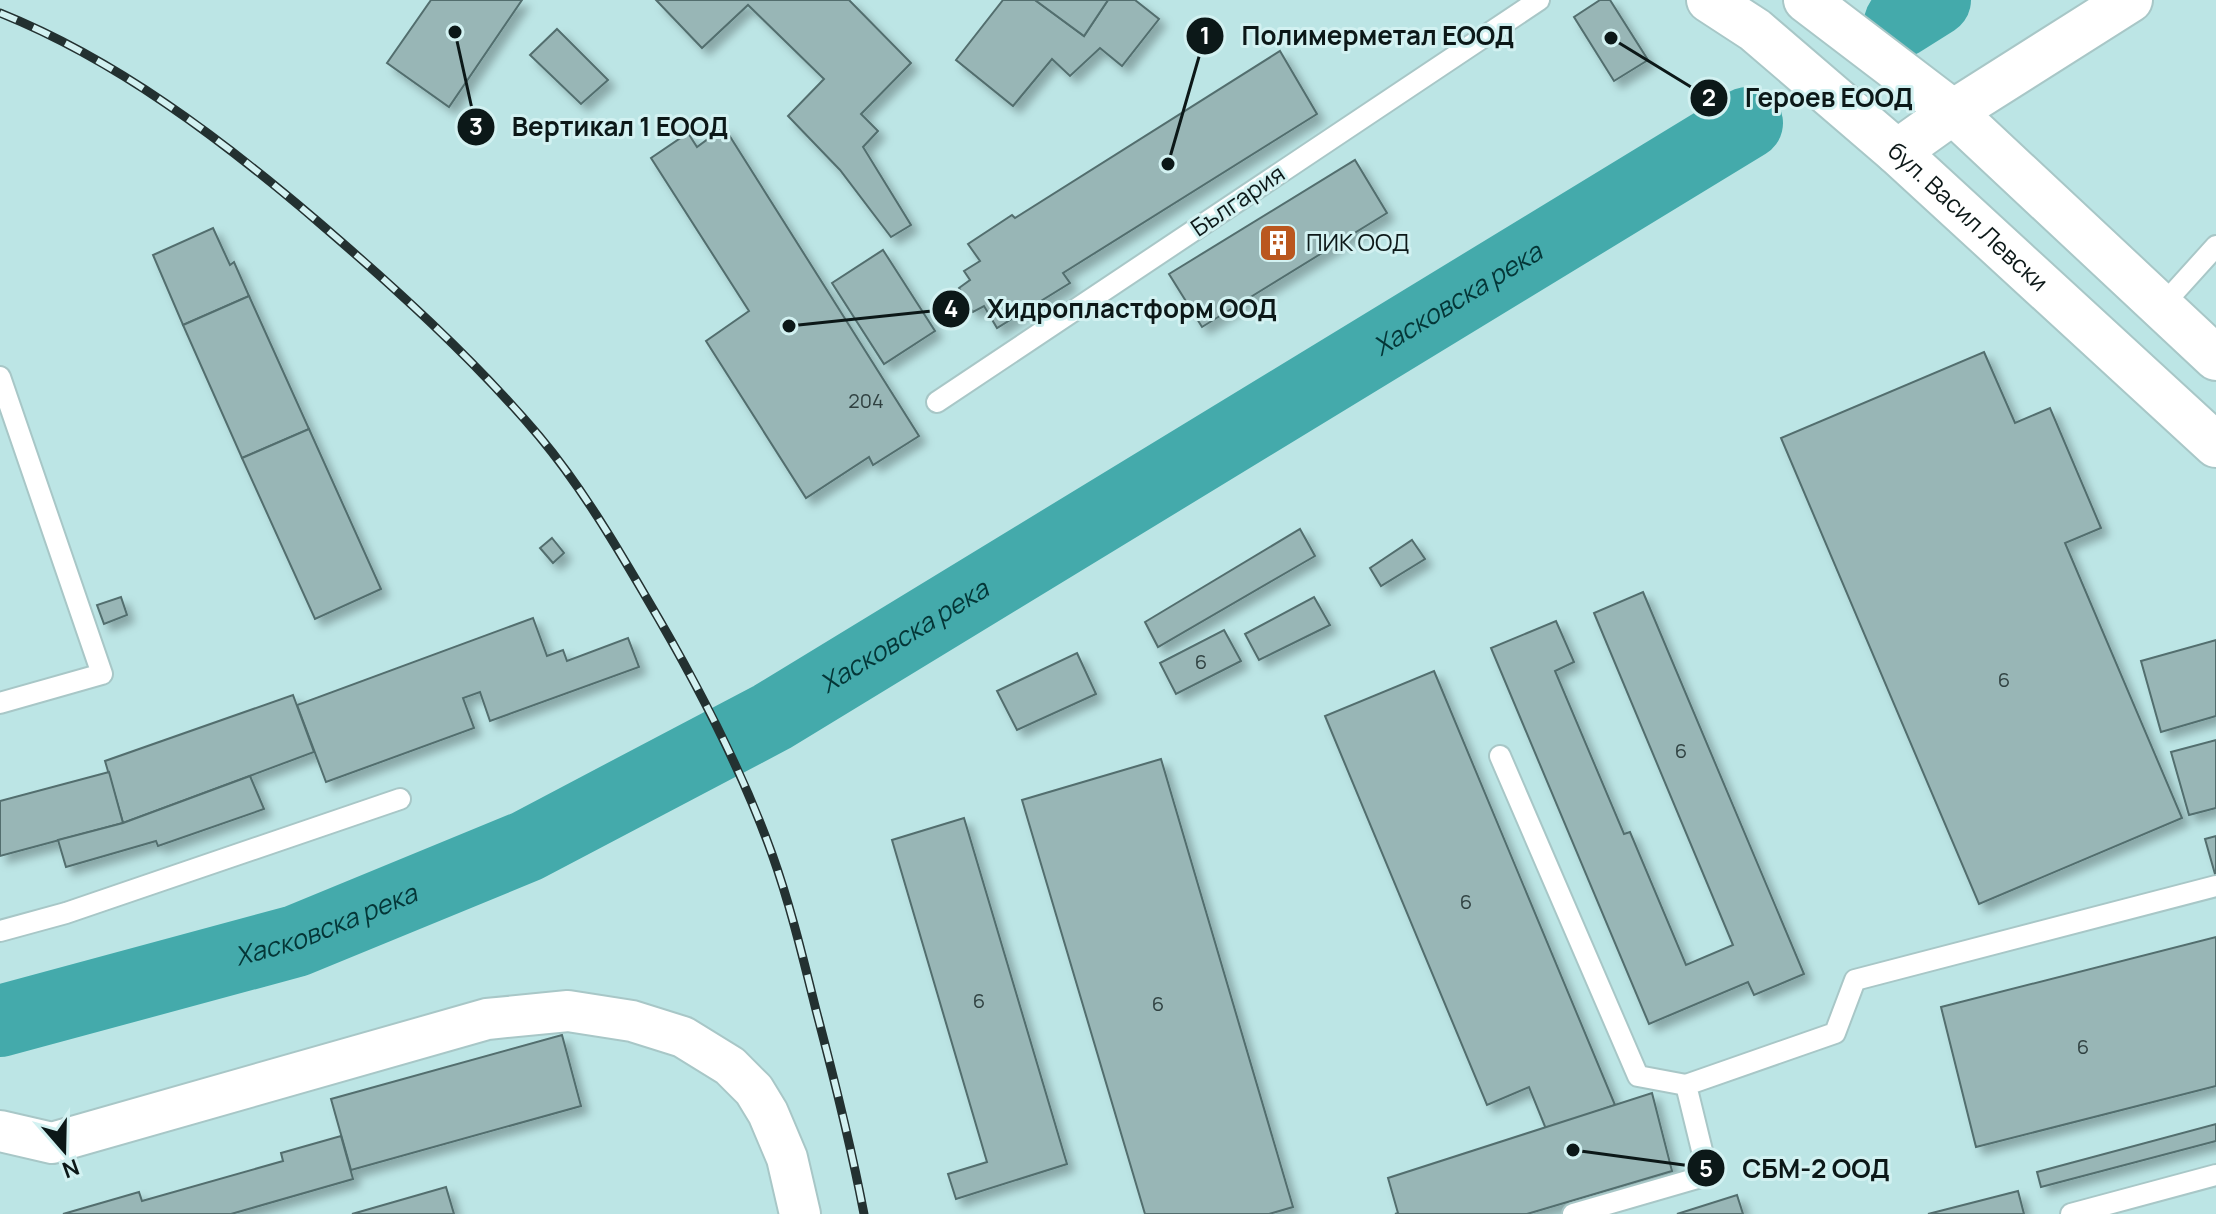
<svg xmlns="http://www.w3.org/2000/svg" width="2216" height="1214" font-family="Manrope,sans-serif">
  <defs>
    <filter id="shadow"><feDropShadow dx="7" dy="7" stdDeviation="4" flood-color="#0004"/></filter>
  </defs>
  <rect width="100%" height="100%" fill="#d2f1f1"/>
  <rect fill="#bce5e5" x="0" y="0" width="2216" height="1214"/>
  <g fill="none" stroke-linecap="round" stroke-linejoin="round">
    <g stroke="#44aaab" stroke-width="72">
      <path d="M 1900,22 L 1935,0"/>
      <path id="s1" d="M 0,1021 L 296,941 L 527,846 L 772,717 L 1747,123"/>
    </g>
  </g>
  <g fill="#98b6b6" stroke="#526e6e" stroke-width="2" filter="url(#shadow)">
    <path d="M 431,0 L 522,0 L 449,107 L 387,63 Z"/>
    <path d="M 656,0 L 849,0 L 911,63 L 861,114 L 878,131 L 863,147 L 911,225 L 891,237 L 840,170 L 788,116 L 824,79 L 748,5 L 702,48 Z"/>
    <path d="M 1003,0 L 1035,0 L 1084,36 L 1108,0 L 1135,0 L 1159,19 L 1122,66 L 1100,48 L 1070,76 L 1052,59 L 1013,106 L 956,60 Z"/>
    <path d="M 1035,0 L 1108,0 L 1084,36 Z"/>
    <path d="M 1600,0 L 1610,0 L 1648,60 L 1614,81 L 1574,17 Z"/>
    <path d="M 557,29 L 608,80 L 581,104 L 530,55 Z"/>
    <path d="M 1280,51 L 1317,114 L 1063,273 L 1070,283 L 997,328 L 984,306 L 973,312 L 959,288 L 970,280 L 964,271 L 980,261 L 968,244 L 1012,215 L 1015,218 Z"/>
    <path d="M 724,127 L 919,436 L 873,465 L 869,457 L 806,498 L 706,341 L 749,311 L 651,158 L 688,133 L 697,147 Z"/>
    <path d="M 1355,160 L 1387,213 L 1202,327 L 1169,274 Z"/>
    <path d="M 213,228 L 230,265 L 234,262 L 249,296 L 183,325 L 153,255 Z"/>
    <path d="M 883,250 L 935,331 L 884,364 L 832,283 Z"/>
    <path d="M 249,296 L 309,429 L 242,458 L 183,325 Z"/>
    <path d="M 1984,352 L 2015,423 L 2050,408 L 2101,528 L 2065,543 L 2182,818 L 1979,904 L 1781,438 Z"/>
    <path d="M 309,429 L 381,589 L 315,619 L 242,458 Z"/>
    <path d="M 1300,529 L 1315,556 L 1158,647 L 1145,622 Z"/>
    <path d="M 552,538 L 564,553 L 553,563 L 540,548 Z"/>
    <path d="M 1412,540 L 1425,559 L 1381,586 L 1370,568 Z"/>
    <path d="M 1643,592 L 1804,974 L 1754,995 L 1748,982 L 1649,1024 L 1491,648 L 1556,621 L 1574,662 L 1555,671 L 1624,834 L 1630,832 L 1686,965 L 1733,945 L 1594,613 Z"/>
    <path d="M 121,597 L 127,615 L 104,624 L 97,605 Z"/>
    <path d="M 1314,597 L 1330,625 L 1259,660 L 1245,634 Z"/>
    <path d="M 533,618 L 547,656 L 563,650 L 567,661 L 628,638 L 639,667 L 490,721 L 480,692 L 463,698 L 474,728 L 326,782 L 297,705 Z"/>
    <path d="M 1224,630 L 1241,661 L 1176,694 L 1160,663 Z"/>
    <path d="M 2216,640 L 2216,716 L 2161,732 L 2141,661 Z"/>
    <path d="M 1077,653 L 1096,694 L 1017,730 L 997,691 Z"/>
    <path d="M 1434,671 L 1615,1105 L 1546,1129 L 1529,1087 L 1487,1105 L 1325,716 Z"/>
    <path d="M 293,695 L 314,752 L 123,823 L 105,761 Z"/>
    <path d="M 2216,740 L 2216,808 L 2189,815 L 2171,752 Z"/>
    <path d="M 1161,759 L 1293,1207 L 1269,1214 L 1145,1214 L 1022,800 Z"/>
    <path d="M 109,772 L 123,823 L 0,856 L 0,801 Z"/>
    <path d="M 250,776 L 264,809 L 158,846 L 156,841 L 66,867 L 58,840 L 123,823 Z"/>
    <path d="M 964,818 L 1067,1164 L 956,1199 L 948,1174 L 987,1162 L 892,840 Z"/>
    <path d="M 2216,836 L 2216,874 L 2215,874 L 2205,839 Z"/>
    <path d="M 2216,937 L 2216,1086 L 1976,1147 L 1941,1007 Z"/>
    <path d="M 562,1035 L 581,1106 L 351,1170 L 331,1099 Z"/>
    <path d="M 1652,1093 L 1672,1171 L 1527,1214 L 1395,1214 L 1398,1213 L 1388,1178 Z"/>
    <path d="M 2216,1124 L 2216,1141 L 2041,1187 L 2037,1172 Z"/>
    <path d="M 341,1136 L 353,1179 L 231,1214 L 63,1214 L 139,1192 L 142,1201 L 283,1161 L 281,1153 Z"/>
    <path d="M 446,1187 L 454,1214 L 352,1214 Z"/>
    <path d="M 2018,1191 L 2024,1214 L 1928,1214 Z"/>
    <path d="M 1737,1195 L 1743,1214 L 1677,1214 Z"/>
  </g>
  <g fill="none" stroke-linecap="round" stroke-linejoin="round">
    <g stroke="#a8c7c7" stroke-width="24">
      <g id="lane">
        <path d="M 2160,308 L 2216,246"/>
        <path d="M 0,377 L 102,674 L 0,703"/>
        <path d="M 937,402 L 1539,0"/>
        <path d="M 1500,756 L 1638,1076 L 1686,1085"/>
        <path d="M 0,931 L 66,913 L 400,799"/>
        <path d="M 1573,1214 L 1708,1175 L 1686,1085 L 1835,1033 L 1855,980 L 2216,886"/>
        <path d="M 2071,1214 L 2216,1175"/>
      </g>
    </g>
    <g stroke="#a8c7c7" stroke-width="44">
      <path id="street" d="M 0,1131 L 52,1143 L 487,1019 L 568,1011 L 632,1021 L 683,1037 L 730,1066 L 754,1090 L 768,1113 L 787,1158 L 800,1214"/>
    </g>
    <g stroke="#a8c7c7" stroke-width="48">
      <g id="secondary">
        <path id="s2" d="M 1709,0 L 1755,30 L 1897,152 L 2216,445"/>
        <path d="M 1806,0 L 1953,112 L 2216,358"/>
        <path d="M 1897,152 L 1953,112 L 2130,0"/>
      </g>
    </g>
    <use href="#lane" stroke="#fff" stroke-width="20"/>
    <use href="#street" stroke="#fff" stroke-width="40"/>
    <use href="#secondary" stroke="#fff" stroke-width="44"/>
    <g stroke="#233131" stroke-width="9">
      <path id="rail" d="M 0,13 C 117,60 221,139 316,220 C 394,287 472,357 539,436 C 580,485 614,542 646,597 C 694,678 740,765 772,854 C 790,904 803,958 816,1010 C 834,1078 851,1146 864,1214"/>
    </g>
    <use href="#rail" stroke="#d2f1f1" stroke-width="6" stroke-dasharray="18" stroke-linecap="butt"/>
  </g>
  <defs>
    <g id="building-square" transform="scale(2)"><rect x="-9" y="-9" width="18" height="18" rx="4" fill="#ba571f" stroke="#d2f1f1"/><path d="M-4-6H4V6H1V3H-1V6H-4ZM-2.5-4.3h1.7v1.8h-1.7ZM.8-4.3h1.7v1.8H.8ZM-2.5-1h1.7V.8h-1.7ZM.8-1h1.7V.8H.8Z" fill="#fff"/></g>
  </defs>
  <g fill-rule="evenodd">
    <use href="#building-square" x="1278" y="243"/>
  </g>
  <g text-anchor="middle" stroke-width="6" stroke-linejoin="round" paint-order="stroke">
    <g font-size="20" fill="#2f4040">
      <text x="866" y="408">204</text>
      <text x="1201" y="669">6</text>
      <text x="2004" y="687">6</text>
      <text x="1681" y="758">6</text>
      <text x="1466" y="909">6</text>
      <text x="979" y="1008">6</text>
      <text x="1158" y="1011">6</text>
      <text x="2083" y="1054">6</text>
    </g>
    <g font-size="24" fill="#0c1818" stroke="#d2f1f1">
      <text transform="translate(1238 201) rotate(-34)" y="8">България</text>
      <text dy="8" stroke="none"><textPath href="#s2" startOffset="338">бул. Васил Левски</textPath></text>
    </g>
    <g font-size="24" fill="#0c1818" stroke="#d2f1f1" text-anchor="start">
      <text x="1306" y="251">ПИК ООД</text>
    </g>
    <g font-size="26" font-style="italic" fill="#043637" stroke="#d2f1f1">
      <text dy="9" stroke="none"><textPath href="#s1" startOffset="1636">Хасковска река</textPath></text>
      <text dy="9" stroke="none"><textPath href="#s1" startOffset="988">Хасковска река</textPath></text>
      <text dy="9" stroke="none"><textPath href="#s1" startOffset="340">Хасковска река</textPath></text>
    </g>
  </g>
  <path fill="none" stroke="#0c1818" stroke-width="3" d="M1168 164L1205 36M1611 38L1709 98M455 32L476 127M789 326L951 309M1573 1150L1706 1168"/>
  <g fill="#0c1818" stroke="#d2f1f1" stroke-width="3">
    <circle cx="1168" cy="164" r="8"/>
    <circle cx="1611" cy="38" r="8"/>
    <circle cx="455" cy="32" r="8"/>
    <circle cx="789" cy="326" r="8"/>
    <circle cx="1573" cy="1150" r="8"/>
    <circle cx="1205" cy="36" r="20"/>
    <circle cx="1709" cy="98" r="20"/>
    <circle cx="476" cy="127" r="20"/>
    <circle cx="951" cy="309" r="20"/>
    <circle cx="1706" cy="1168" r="20"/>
  </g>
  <g font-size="24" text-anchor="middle" font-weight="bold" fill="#fff">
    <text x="1205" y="44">1</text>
    <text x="1709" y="106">2</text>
    <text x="476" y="135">3</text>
    <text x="951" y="317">4</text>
    <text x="1706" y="1177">5</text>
  </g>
  <g font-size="26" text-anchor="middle" font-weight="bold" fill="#0c1818" stroke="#d2f1f1" stroke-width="6" stroke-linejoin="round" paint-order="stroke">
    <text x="1378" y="45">Полимерметал ЕООД</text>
    <text x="1829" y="107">Героев ЕООД</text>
    <text x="620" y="136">Вертикал 1 ЕООД</text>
    <text x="1132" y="318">Хидропластформ ООД</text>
    <text x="1816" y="1178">СБМ-2 ООД</text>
  </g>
  <g transform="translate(64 1150) rotate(160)" stroke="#d2f1f1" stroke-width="6" paint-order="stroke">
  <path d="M0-6L14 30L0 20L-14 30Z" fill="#0c1818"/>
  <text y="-12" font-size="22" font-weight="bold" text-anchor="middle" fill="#0c1818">N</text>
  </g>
</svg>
